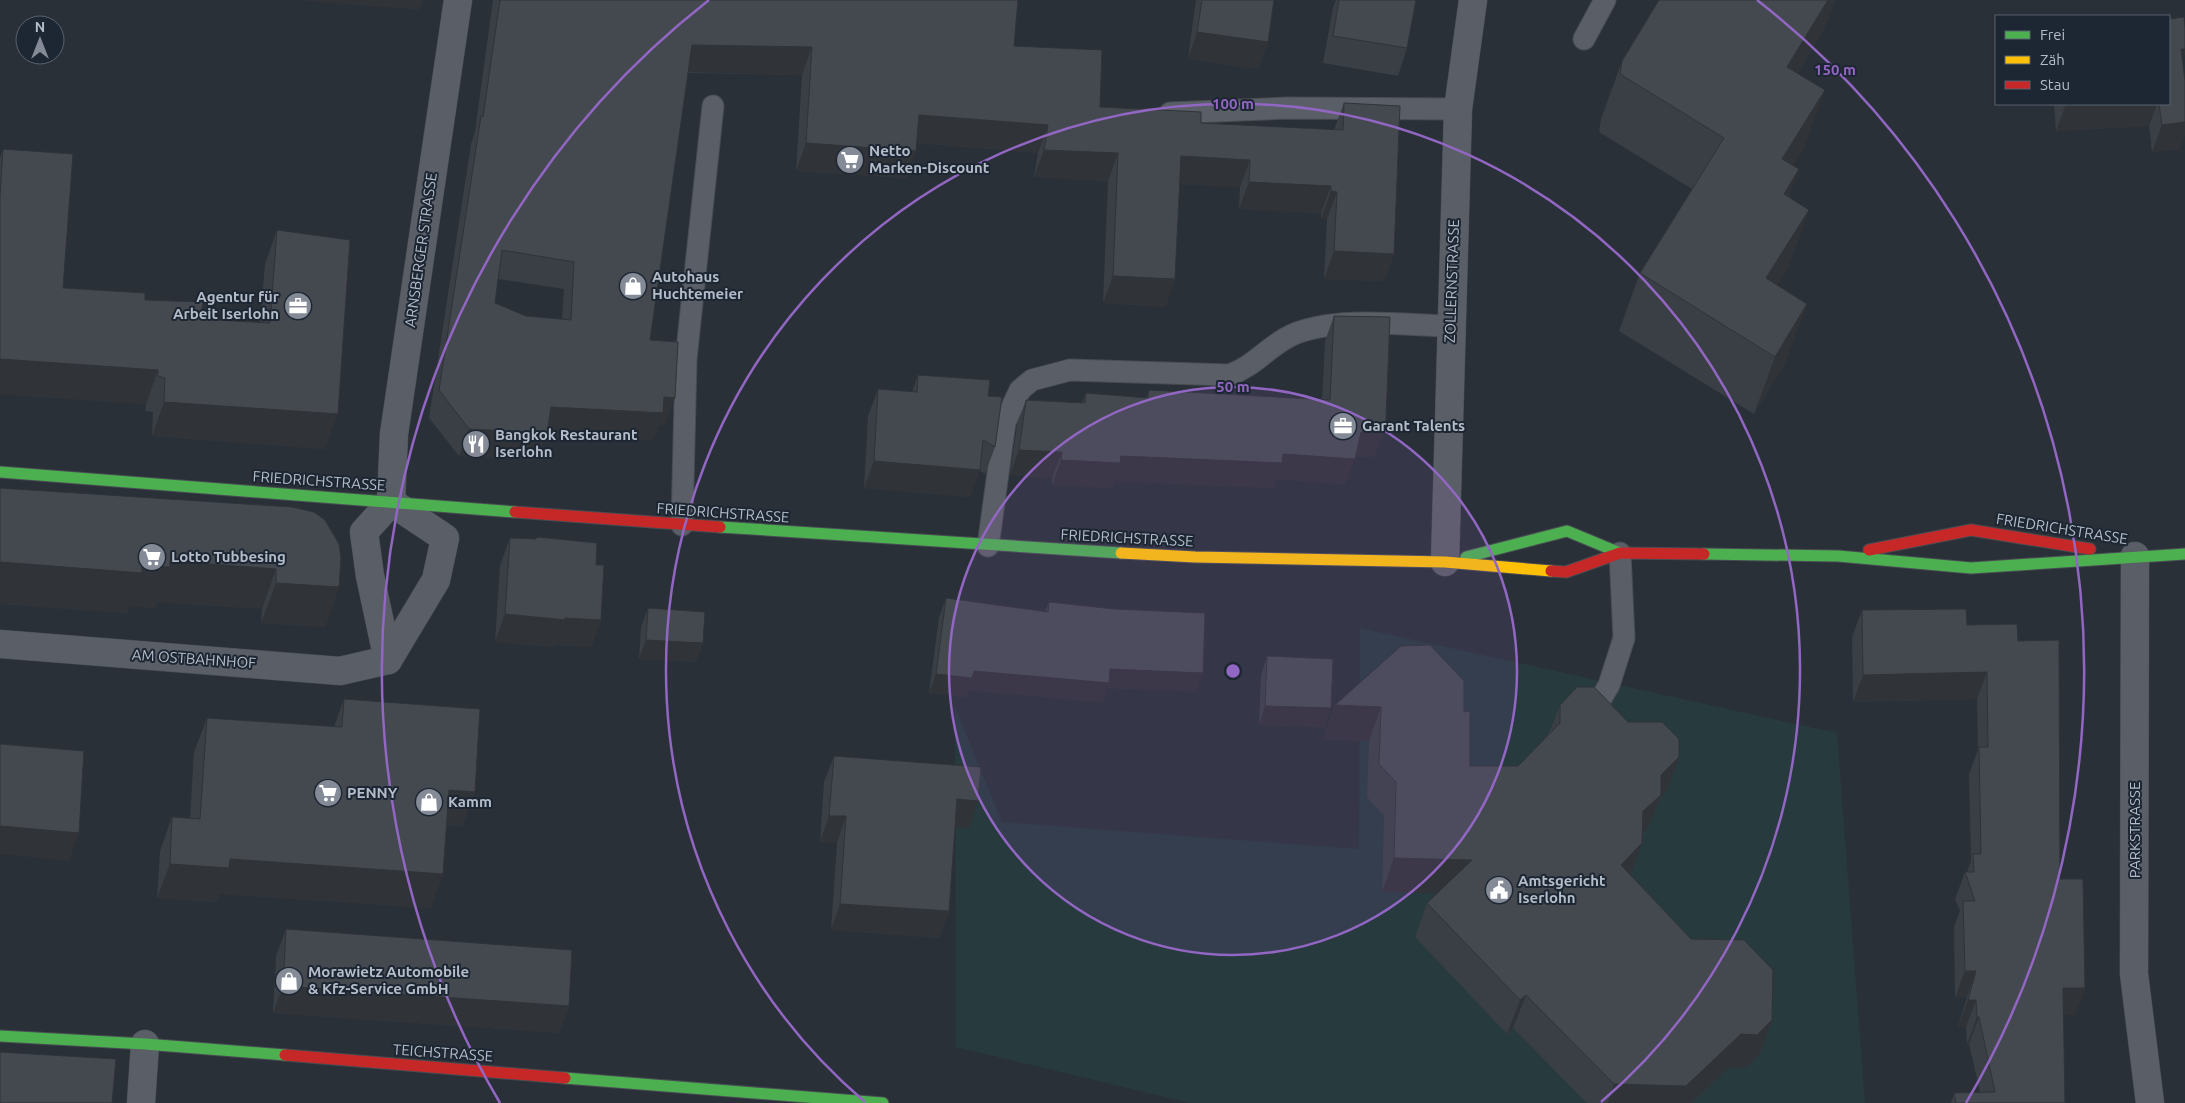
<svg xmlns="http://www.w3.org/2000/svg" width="2185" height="1103" font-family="Ubuntu,sans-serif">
  <rect width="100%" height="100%" fill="#2a3038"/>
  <path fill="#273a3e" d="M 1360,628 L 1837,733 L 1865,1103 L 1190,1103 L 956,1047 L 955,707 L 1002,822 L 1359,849 Z"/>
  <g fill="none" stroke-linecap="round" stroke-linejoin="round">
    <g stroke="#484c53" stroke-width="23">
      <g id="lane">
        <path d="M 1584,39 L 1605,0"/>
        <path d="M 1170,113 L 1287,108 L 1458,109"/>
        <path d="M 682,525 L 686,359 L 713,106"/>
        <path d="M 988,546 L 1005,422 L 1020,390 L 1032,380 L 1070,370 L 1229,375 C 1254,367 1268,346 1292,335 C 1336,316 1403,325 1451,326"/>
        <path d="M 1592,714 L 1609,685 L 1624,638 L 1620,553"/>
      </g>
    </g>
    <g stroke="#484c53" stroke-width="29">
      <g id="street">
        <path d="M 2135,556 L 2134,974 L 2150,1103"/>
        <path d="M 1445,562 L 1458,109 L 1473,0"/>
        <path d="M 0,644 L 340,671 L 388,660"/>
        <path d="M 388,660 L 370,576 L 364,532 L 391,502 L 394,434 L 458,0"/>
        <path d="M 388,660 L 436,580 L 445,538 L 391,502"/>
        <path d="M 141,1103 L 145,1044"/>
      </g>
    </g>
    <g stroke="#484c53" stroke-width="13">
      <g id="fast">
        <path d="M 0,472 L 515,512"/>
        <path d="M 720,527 L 1121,553"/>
        <path d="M 1704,554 L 1838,556 L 1971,568 L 2185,554"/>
        <path d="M 1466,557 L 1567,531 L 1620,553"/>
        <path d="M 0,1036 L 145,1044 L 285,1055"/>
        <path d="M 565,1078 L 883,1103"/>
      </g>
    </g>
    <g stroke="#484c53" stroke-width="13">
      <path id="slow" d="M 1121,553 L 1195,557 L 1445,562 L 1551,571"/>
    </g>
    <g stroke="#484c53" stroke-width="13">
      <g id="jam">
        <path d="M 515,512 L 720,527"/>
        <path d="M 1869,550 L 1971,530 L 2090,549"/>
        <path d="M 1551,571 L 1566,572 L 1620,553 L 1704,554"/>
        <path d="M 285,1055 L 565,1078"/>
      </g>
    </g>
    <use href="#lane" stroke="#5a5e66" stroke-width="21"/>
    <use href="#street" stroke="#5a5e66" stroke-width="28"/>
    <use href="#fast" stroke="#4caf50" stroke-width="11"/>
    <use href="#slow" stroke="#ffc107" stroke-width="11"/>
    <use href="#jam" stroke="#c62828" stroke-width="11"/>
  </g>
  <g fill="#3a3f45" fill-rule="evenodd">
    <path d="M 493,0 L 1018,0 L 1014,46 L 1100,107 L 1201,123 L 1334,130 L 1344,103 L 1394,254 L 1384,281 L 1324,279 L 1327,219 L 1321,219 L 1321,213 L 1239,209 L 1240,187 L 1180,184 L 1175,279 L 1165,307 L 1103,303 L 1108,181 L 1034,177 L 1038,153 L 917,143 L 906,178 L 796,171 L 802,75 L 688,73 L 650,340 L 665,425 L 659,425 L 653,440 L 546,435 L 537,460 L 459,456 L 429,418 L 471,144 L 475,131 ZM 498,279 L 564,289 L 562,319 L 526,316 L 495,303 Z"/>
    <path d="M 1196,0 L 1274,0 L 1268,42 L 1258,69 L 1188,59 Z"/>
    <path d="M 1336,0 L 1416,0 L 1407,48 L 1398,76 L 1323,63 L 1333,8 Z"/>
    <path d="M 1659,0 L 1835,0 L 1823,31 L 1797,74 L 1804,148 L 1793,165 L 1789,197 L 1809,210 L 1788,267 L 1777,285 L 1786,361 L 1754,414 L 1619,331 L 1640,273 L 1692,189 L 1599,132 L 1601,119 L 1622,61 Z"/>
    <path d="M 2183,62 L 2180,149 L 2152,152 L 2149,126 L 2056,131 L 2054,104 L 2169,104 Z"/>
    <path d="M 3,149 L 63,288 L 145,300 L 200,319 L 260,323 L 265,264 L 277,230 L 325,449 L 152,436 L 153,412 L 145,411 L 146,404 L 0,394 L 0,158 Z"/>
    <path d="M 1334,316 L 1383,432 L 1374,457 L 1355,457 L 1345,484 L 1276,479 L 1273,488 L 1114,481 L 1111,488 L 1052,485 L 1052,478 L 1010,475 L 1017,425 L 1026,400 L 1082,403 L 1086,393 L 1146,398 L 1149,390 L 1322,400 L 1325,341 Z"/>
    <path d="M 918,375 L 988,396 L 995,447 L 985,474 L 979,470 L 970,497 L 864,488 L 868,416 L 878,389 L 912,392 Z"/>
    <path d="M 292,507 L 339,587 L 325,627 L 261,623 L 262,609 L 157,602 L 155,608 L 130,606 L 127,613 L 0,604 Z"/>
    <path d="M 510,538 L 596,565 L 601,620 L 591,647 L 555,645 L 555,647 L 495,642 L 500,565 Z"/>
    <path d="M 946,598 L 1045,612 L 1049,602 L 1203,673 L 1196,691 L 1107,688 L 1102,702 L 968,690 L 966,697 L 929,693 L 939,617 Z"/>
    <path d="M 648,608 L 696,662 L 639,659 L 641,627 Z"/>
    <path d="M 1862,610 L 1967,625 L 2018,641 L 2060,879 L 2085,988 L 2075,1015 L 2063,1015 L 2065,1103 L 1951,1103 L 1954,1093 L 1980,1092 L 1969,1044 L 1967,1044 L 1966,1027 L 1958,1027 L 1967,997 L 1955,998 L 1954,927 L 1960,911 L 1955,899 L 1965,872 L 1967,872 L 1971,861 L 1969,774 L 1978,750 L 1977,699 L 1853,702 L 1852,637 Z"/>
    <path d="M 1267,656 L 1325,727 L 1259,725 L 1261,675 Z"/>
    <path d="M 344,699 L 475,792 L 462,826 L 447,825 L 431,908 L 219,894 L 216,902 L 157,898 L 160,851 L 172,817 L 190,818 L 194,752 L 207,718 L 334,727 Z"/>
    <path d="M 1335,705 L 1464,712 L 1470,766 L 1518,766 L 1548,735 L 1560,705 L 1628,722 L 1679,757 L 1667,791 L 1660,798 L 1648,828 L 1643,834 L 1631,875 L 1691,939 L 1772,1020 L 1760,1054 L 1745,1068 L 1729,1068 L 1691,1103 L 1587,1103 L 1513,1028 L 1507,1034 L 1415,937 L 1427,903 L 1437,893 L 1382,892 L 1384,816 L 1367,797 L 1369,741 L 1323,739 Z"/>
    <path d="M 834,756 L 969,828 L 955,827 L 949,911 L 939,938 L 831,930 L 837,843 L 820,842 L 824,782 Z"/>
    <path d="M 286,929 L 569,1006 L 559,1033 L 273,1013 L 276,956 Z"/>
  </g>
  <g fill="#303338">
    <path d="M 294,0 L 423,0 L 419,10 Z"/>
    <path d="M 1828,0 L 1835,0 L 1823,31 L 1766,125 L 1787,67 Z"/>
    <path d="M 1197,32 L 1268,42 L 1258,69 L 1188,59 Z"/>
    <path d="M 692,45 L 812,47 L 802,75 L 682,72 Z"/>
    <path d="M 2181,49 L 2185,49 L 2185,55 L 2178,76 Z"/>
    <path d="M 1825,90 L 1804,148 L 1761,216 L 1782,159 Z"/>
    <path d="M 2066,104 L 2157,104 L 2149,126 L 2056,131 Z"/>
    <path d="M 919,115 L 1048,125 L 1038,153 L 909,142 Z"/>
    <path d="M 2185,122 L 2185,135 L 2180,149 L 2152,152 L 2162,125 Z"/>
    <path d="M 806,143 L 916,151 L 906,178 L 796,171 Z"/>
    <path d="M 1044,150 L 1118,153 L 1108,181 L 1034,177 Z"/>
    <path d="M 1181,156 L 1250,160 L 1240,187 L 1171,184 Z"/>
    <path d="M 1799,169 L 1778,226 L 1784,194 Z"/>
    <path d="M 1249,182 L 1331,186 L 1321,213 L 1239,209 Z"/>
    <path d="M 1331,191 L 1337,192 L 1327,219 L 1321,219 Z"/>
    <path d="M 1809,210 L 1788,267 L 1745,336 L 1766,278 Z"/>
    <path d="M 1334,251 L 1394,254 L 1384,281 L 1324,279 Z"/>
    <path d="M 1113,276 L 1175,279 L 1165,307 L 1103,303 Z"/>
    <path d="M 1807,304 L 1786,361 L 1754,414 L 1775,357 Z"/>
    <path d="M 0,359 L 158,370 L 146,404 L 0,394 Z"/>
    <path d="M 664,397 L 675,398 L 665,425 L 659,425 L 653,440 L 546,435 L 537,460 L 459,456 L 469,429 L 551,407 Z"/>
    <path d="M 164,402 L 338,414 L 325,449 L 152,436 Z"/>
    <path d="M 1361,432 L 1383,432 L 1374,457 L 1352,457 Z"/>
    <path d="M 1019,450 L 1062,452 L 1052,478 L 1010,475 Z"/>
    <path d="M 1283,454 L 1355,459 L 1345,484 L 1276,479 L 1273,488 L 1114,481 L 1111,488 L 1052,485 L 1061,460 L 1121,456 Z"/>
    <path d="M 874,461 L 980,470 L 970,497 L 864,488 Z"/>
    <path d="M 170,561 L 276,569 L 262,609 L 157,602 L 155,608 L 130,606 L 127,613 L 0,604 L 0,562 L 142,566 Z"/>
    <path d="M 276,583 L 339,587 L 325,627 L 261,623 Z"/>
    <path d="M 505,614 L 565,618 L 601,620 L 591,647 L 555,645 L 555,647 L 495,642 Z"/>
    <path d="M 646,640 L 703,643 L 696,662 L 639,659 Z"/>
    <path d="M 1110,669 L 1203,673 L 1196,691 L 1107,688 L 1102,702 L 968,690 L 966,697 L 929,693 L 936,674 L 974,671 Z"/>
    <path d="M 1987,672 L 1977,699 L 1853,702 L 1863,675 Z"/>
    <path d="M 1335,705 L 1381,707 L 1369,741 L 1323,739 Z"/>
    <path d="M 1265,706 L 1331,708 L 1325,727 L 1259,725 Z"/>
    <path d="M 1679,757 L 1667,791 L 1660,798 L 1648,828 L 1631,845 L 1643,811 L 1661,775 Z"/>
    <path d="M 449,790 L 475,792 L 462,826 L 437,824 Z"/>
    <path d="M 957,799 L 978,801 L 969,828 L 947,826 Z"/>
    <path d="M 829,816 L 846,816 L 837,843 L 820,842 Z"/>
    <path d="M 0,826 L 79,833 L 69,861 L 0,854 Z"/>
    <path d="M 1642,843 L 1630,877 L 1621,865 Z"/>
    <path d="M 1394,858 L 1472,860 L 1460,894 L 1382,892 Z"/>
    <path d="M 230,859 L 443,874 L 431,908 L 219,894 L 216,902 L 157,898 L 170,864 Z"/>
    <path d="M 840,904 L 949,911 L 939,938 L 831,930 Z"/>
    <path d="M 1965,971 L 1976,971 L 1967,997 L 1955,998 Z"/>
    <path d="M 283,986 L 569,1006 L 559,1033 L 273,1013 Z"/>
    <path d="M 2063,988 L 2085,988 L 2075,1015 L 2053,1015 Z"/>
    <path d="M 1526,995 L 1513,1028 L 1507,1034 L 1520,1000 Z"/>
    <path d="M 1968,1000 L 1976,1000 L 1966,1027 L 1958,1027 Z"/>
    <path d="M 1977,1017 L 1979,1017 L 1969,1044 L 1967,1044 Z"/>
    <path d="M 1772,1020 L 1760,1054 L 1745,1068 L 1729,1068 L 1691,1103 L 1608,1103 L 1614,1084 L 1741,1034 Z"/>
  </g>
  <g fill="#444950" stroke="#303338" fill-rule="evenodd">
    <path d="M 500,0 L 1018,0 L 1014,46 L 1102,50 L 1100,107 L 1201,112 L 1201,123 L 1343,130 L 1344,103 L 1400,106 L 1394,254 L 1334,251 L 1337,192 L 1331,191 L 1331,186 L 1249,182 L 1250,160 L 1181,156 L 1175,279 L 1113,276 L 1118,153 L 1044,150 L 1048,125 L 919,115 L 916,151 L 806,143 L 812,47 L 692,45 L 650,340 L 678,342 L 675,398 L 664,397 L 663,413 L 551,407 L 547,433 L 469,429 L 439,390 L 481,116 L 483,117 ZM 502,250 L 574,262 L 571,320 L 526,316 L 495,303 Z"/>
    <path d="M 1202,0 L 1274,0 L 1268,42 L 1197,32 Z"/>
    <path d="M 1339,0 L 1416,0 L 1407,48 L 1333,36 Z"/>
    <path d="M 1659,0 L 1828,0 L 1787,67 L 1825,90 L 1782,159 L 1799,169 L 1784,194 L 1809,210 L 1766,278 L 1807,304 L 1775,357 L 1640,273 L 1724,138 L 1620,74 L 1622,61 Z"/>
    <path d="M 2184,17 L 2185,28 L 2185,49 L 2181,49 L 2185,81 L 2185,122 L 2162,125 L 2159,104 L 2169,104 L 2169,19 Z"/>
    <path d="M 3,149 L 73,154 L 63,288 L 145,293 L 145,300 L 203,302 L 200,319 L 270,323 L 277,230 L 350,240 L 338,414 L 164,402 L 165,378 L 158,376 L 158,370 L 0,359 L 0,196 Z"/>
    <path d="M 1334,316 L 1390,317 L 1386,420 L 1383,432 L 1361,432 L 1355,459 L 1283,454 L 1282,463 L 1121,456 L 1120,463 L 1061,460 L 1062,452 L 1019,450 L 1026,400 L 1085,403 L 1086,393 L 1148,398 L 1149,390 L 1330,400 Z"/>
    <path d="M 918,375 L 990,380 L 988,396 L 1002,397 L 995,447 L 983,440 L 980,470 L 874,461 L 878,389 L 917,392 Z"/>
    <path d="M 0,488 L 292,507 L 314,512 L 325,520 L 339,544 L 341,558 L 339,587 L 276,583 L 276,569 L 170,561 L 170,567 L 142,566 L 142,573 L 0,562 Z"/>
    <path d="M 537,537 L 597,543 L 596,565 L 604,565 L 601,620 L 565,618 L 565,620 L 505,614 L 510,538 L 536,539 Z"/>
    <path d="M 946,598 L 1048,612 L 1049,602 L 1114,609 L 1205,613 L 1203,673 L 1110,669 L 1109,683 L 974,671 L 972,678 L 936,674 Z"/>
    <path d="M 648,608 L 705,612 L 703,643 L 646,640 Z"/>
    <path d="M 1966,609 L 1967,625 L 2017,624 L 2018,641 L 2059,640 L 2060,879 L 2083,879 L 2085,988 L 2063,988 L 2065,1103 L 1956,1103 L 1954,1093 L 1995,1092 L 1979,1017 L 1977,1017 L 1976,1000 L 1968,1000 L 1976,971 L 1965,971 L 1963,901 L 1975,901 L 1965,872 L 1974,872 L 1973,854 L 1981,854 L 1979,747 L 1988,747 L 1987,672 L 1863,675 L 1862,610 Z"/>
    <path d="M 1430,645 L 1464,681 L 1464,712 L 1470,711 L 1470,766 L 1518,766 L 1560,723 L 1560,705 L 1577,687 L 1594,687 L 1628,722 L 1662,722 L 1679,739 L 1679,757 L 1661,775 L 1661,795 L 1643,811 L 1642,843 L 1621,865 L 1691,939 L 1744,940 L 1773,970 L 1772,1020 L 1757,1035 L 1741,1034 L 1686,1086 L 1614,1084 L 1526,995 L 1520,1000 L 1427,903 L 1472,860 L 1394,858 L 1396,782 L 1379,764 L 1381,707 L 1335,705 L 1401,646 Z"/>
    <path d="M 1267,656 L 1333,659 L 1331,708 L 1265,706 Z"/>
    <path d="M 344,699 L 480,709 L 475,792 L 449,790 L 443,874 L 230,859 L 229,868 L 170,864 L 172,817 L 200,819 L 207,718 L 342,727 Z"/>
    <path d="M 0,744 L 84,751 L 79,833 L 0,826 Z"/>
    <path d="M 834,756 L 981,767 L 978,801 L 957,799 L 949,911 L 840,904 L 846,816 L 829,816 Z"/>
    <path d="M 286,929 L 572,950 L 569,1006 L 283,986 Z"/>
    <path d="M 0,1052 L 116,1059 L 112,1103 L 0,1103 Z"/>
  </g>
  <circle cx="1233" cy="671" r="284" fill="#9266c3" fill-opacity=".12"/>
  <g fill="none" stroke="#9266c3" stroke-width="2.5">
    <circle cx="1233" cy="671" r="284"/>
    <path d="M865 1102A567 567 0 1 1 1601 1102"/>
    <path d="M500 1103A851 851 0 0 1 709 0M1757 0A851 851 0 0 1 1966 1103"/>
  </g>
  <defs>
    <g id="supermarket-disc" transform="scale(1.4375)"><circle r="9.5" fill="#848b96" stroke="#1d2633"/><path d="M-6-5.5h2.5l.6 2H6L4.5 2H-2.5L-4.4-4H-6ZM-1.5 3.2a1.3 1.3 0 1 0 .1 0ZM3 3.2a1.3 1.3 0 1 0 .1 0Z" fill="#fff"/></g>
    <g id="shop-disc" transform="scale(1.4375)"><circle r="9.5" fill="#848b96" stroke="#1d2633"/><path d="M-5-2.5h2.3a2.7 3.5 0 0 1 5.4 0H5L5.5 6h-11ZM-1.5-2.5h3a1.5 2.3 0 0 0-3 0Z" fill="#fff"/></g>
    <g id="office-disc" transform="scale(1.4375)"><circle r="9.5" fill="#848b96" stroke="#1d2633"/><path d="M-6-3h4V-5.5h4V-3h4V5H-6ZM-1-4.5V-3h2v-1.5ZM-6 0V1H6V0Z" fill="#fff"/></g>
    <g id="restaurant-disc" transform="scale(1.4375)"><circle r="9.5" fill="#848b96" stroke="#1d2633"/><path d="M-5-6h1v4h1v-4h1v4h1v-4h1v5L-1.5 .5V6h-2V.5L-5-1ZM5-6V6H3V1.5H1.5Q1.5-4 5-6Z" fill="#fff"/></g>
    <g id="civic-disc" transform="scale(1.4375)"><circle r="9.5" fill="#848b96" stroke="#1d2633"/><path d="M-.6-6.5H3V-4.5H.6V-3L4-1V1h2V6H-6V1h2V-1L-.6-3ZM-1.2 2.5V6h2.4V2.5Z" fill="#fff"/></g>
  </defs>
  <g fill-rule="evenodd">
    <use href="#supermarket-disc" x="850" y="160"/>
    <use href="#shop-disc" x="633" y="286"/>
    <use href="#office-disc" x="298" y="306"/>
    <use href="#office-disc" x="1343" y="426"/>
    <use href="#restaurant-disc" x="476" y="444"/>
    <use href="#supermarket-disc" x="152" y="557"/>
    <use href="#supermarket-disc" x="328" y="793"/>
    <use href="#shop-disc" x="429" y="802"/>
    <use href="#civic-disc" x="1499" y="890"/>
    <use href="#shop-disc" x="289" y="981"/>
  </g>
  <g text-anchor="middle" stroke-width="4" stroke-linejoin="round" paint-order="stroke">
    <g font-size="15" font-weight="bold" fill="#b4bcc9" stroke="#1d2633" text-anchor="start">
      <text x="869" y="156">Netto<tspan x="869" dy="17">Marken-Discount</tspan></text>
      <text x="652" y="282">Autohaus<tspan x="652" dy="17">Huchtemeier</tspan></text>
      <text x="279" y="302" text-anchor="end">Agentur für<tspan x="279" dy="17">Arbeit Iserlohn</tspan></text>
      <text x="1362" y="431">Garant Talents</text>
      <text x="495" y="440">Bangkok Restaurant<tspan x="495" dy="17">Iserlohn</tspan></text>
      <text x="171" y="562">Lotto Tubbesing</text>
      <text x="347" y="798">PENNY</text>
      <text x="448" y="807">Kamm</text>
      <text x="1518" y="886">Amtsgericht<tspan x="1518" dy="17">Iserlohn</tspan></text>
      <text x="308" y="977">Morawietz Automobile<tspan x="308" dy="17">&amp; Kfz-Service GmbH</tspan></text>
    </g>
    <g font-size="15" fill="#b4bcc9" stroke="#1d2633">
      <text transform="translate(421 250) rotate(-82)" y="5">ARNSBERGER STRASSE</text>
      <text transform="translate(1452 281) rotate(-88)" y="5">ZOLLERNSTRASSE</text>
      <text transform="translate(319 481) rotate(4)" y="5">FRIEDRICHSTRASSE</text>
      <text transform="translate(723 513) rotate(4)" y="5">FRIEDRICHSTRASSE</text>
      <text transform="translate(2062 529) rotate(9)" y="5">FRIEDRICHSTRASSE</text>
      <text transform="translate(1127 538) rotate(3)" y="5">FRIEDRICHSTRASSE</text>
      <text transform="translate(194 659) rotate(4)" y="5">AM OSTBAHNHOF</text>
      <text transform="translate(2135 830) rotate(-90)" y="5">PARKSTRASSE</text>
      <text transform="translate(443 1053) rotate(4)" y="5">TEICHSTRASSE</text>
    </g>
  </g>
  <circle cx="1233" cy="671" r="8" fill="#9266c3" stroke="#1d2633" stroke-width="2.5"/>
  <g font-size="15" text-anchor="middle" font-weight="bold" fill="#9266c3" stroke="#1d2633" stroke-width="4" stroke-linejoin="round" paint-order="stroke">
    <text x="1835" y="75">150 m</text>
    <text x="1233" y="109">100 m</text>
    <text x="1233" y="392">50 m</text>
  </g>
  <rect x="1995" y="15" width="175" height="90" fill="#1d2633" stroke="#59626f"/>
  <rect x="2005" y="31" width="25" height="8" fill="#4caf50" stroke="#59626f"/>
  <text x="2040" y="40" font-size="15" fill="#b4bcc9">Frei</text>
  <rect x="2005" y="56" width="25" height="8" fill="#ffc107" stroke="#59626f"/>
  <text x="2040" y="65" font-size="15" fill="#b4bcc9">Zäh</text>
  <rect x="2005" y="81" width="25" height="8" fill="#c62828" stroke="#59626f"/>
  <text x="2040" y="90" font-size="15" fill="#b4bcc9">Stau</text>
  <g transform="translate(40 40)"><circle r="24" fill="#1d2633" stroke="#59626f"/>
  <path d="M0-4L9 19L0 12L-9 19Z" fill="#848b96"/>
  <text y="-8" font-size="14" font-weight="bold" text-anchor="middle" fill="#b4bcc9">N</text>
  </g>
</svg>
